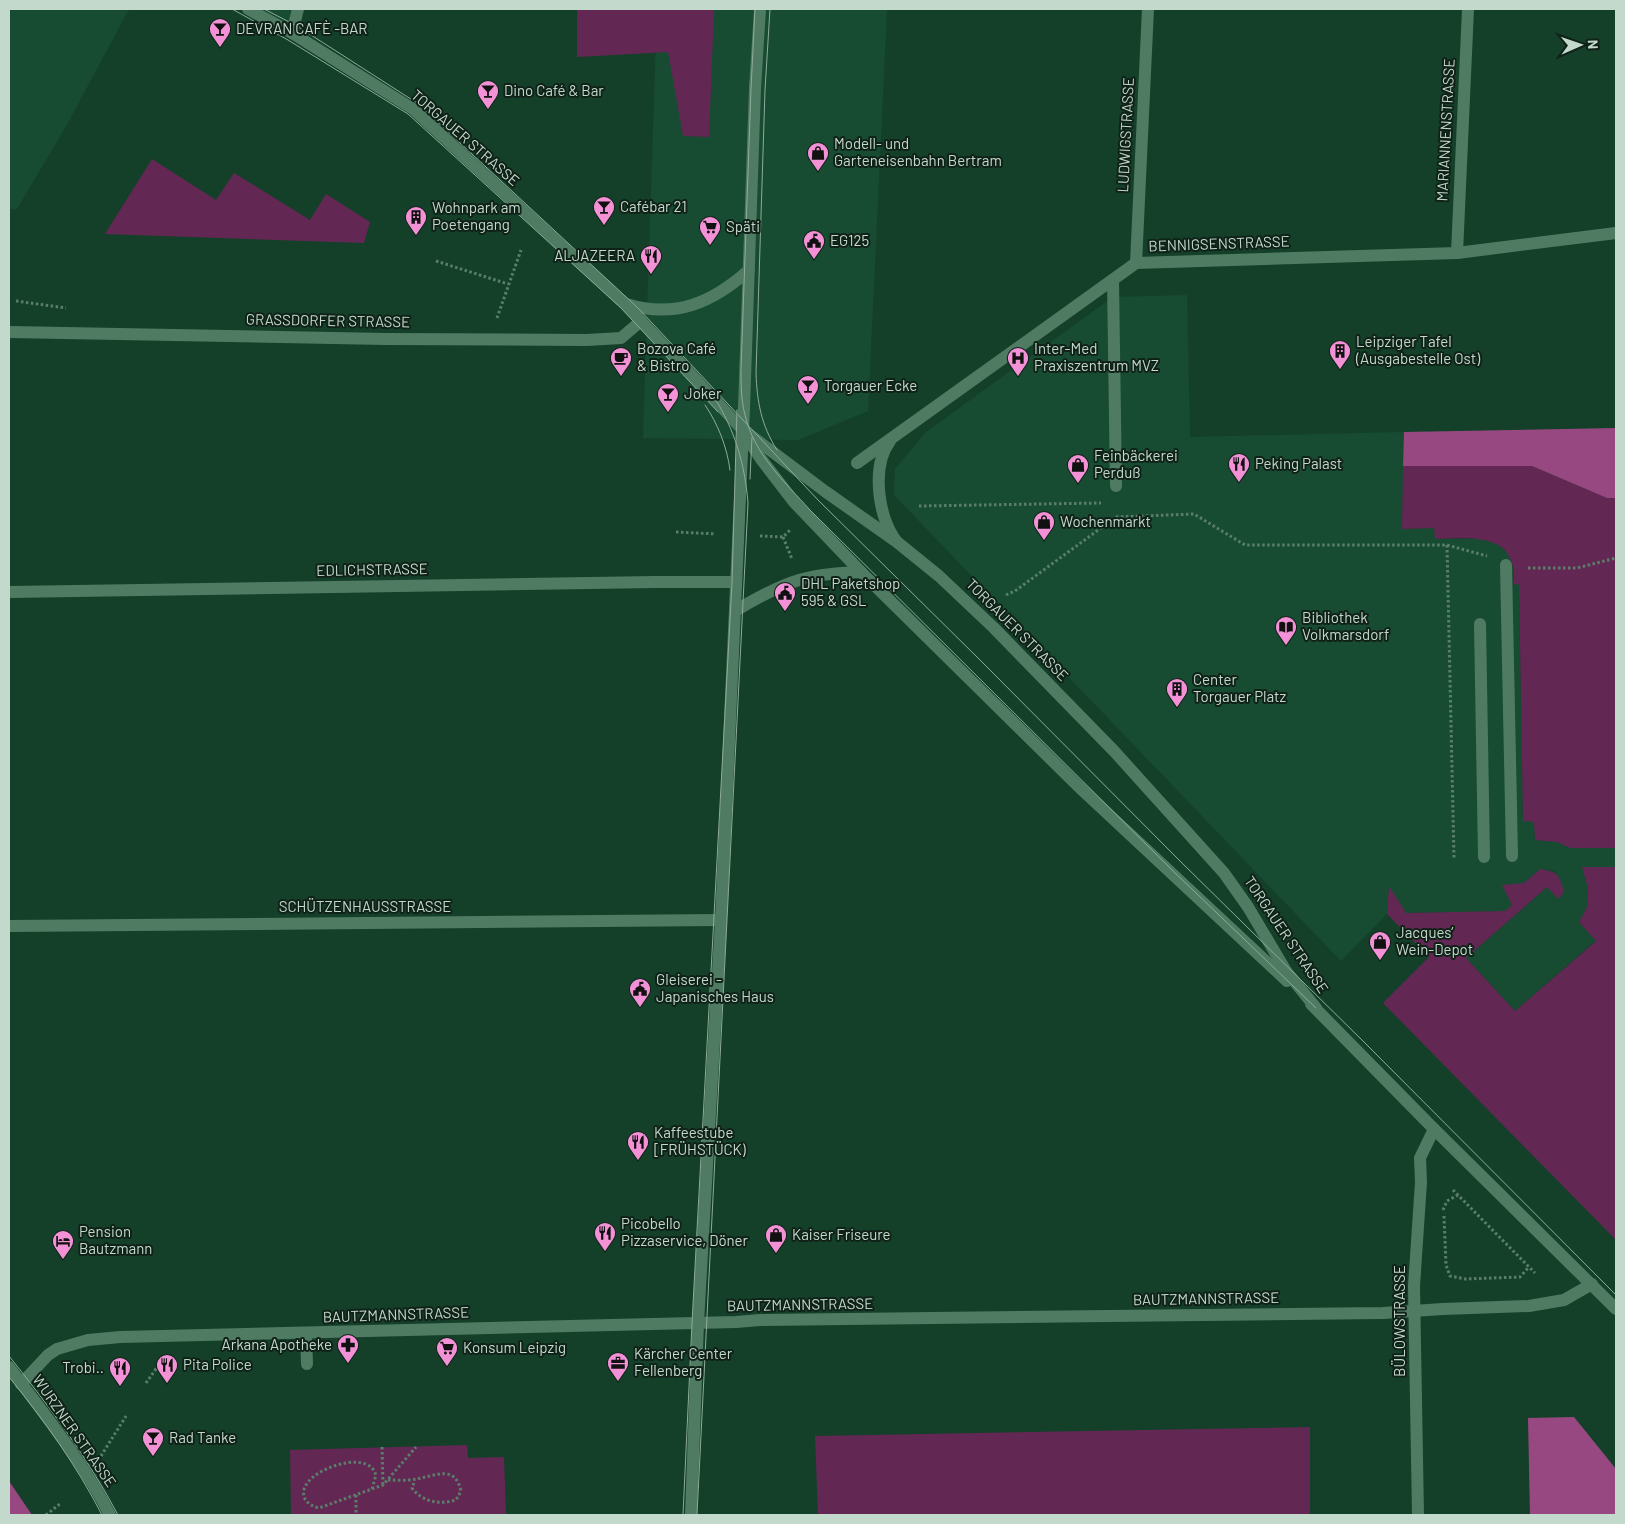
<svg xmlns="http://www.w3.org/2000/svg" width="1625" height="1524" font-family="Barlow,sans-serif">
  <rect width="100%" height="100%" fill="#14402a"/>
  <g fill="#174c32">
    <path d="M 9,9 L 129,9 L 69,121 L 17,209 L 9,209 Z"/>
    <path d="M 248,9 L 298,9 L 292,33 Z"/>
    <path d="M 657,9 L 887,9 L 868,411 L 798,440 L 643,438 Z"/>
    <path d="M 1187,295 L 1190,437 L 1404,432 L 1402,529 L 1434,528 L 1436,539 L 1481,539 L 1497,544 L 1507,552 L 1511,559 L 1513,568 L 1514,584 L 1519,584 L 1523,821 L 1534,822 L 1535,840 L 1557,842 L 1570,848 L 1616,848 L 1616,867 L 1582,867 L 1588,888 L 1587,907 L 1579,922 L 1596,940 L 1515,1011 L 1466,958 L 1559,877 L 1554,871 L 1540,869 L 1524,883 L 1512,905 L 1505,911 L 1405,913 L 1389,887 L 1387,914 L 1341,961 L 894,495 L 895,469 L 926,432 L 1113,297 Z"/>
  </g>
  <g fill="#632754">
    <path d="M 577,9 L 714,9 L 709,137 L 683,136 L 668,52 L 577,57 Z"/>
    <path d="M 152,159 L 216,200 L 234,173 L 310,220 L 326,194 L 370,222 L 364,243 L 105,234 Z"/>
    <path d="M 1403,466 L 1532,466 L 1607,498 L 1616,498 L 1616,848 L 1570,848 L 1557,842 L 1535,840 L 1534,822 L 1523,821 L 1519,584 L 1514,585 C 1514,575 1514,566 1510,558 C 1499,533 1458,539 1435,539 L 1434,528 L 1402,529 Z"/>
    <path d="M 1582,867 L 1616,867 L 1616,1240 L 1383,1003 L 1429,957 L 1387,914 L 1389,886 L 1406,913 L 1505,911 L 1512,905 L 1502,885 L 1524,883 L 1540,869 C 1559,872 1559,875 1564,892 L 1558,899 L 1547,887 L 1466,958 L 1515,1011 L 1596,941 L 1579,922 L 1587,907 L 1588,888 Z"/>
    <path d="M 1310,1427 L 1310,1515 L 818,1515 L 815,1436 Z"/>
    <path d="M 467,1445 L 468,1458 L 504,1457 L 506,1515 L 291,1515 L 290,1450 Z"/>
  </g>
  <g fill="#974881">
    <path d="M 1616,428 L 1616,498 L 1607,498 L 1532,466 L 1403,466 L 1404,432 Z"/>
    <path d="M 1574,1417 L 1616,1469 L 1616,1515 L 1530,1515 L 1528,1418 Z"/>
    <path d="M 9,1481 L 32,1515 L 9,1515 Z"/>
  </g>
  <g fill="none" stroke-linecap="round" stroke-linejoin="round">
    <g stroke="#5b7e6b" stroke-width="3" stroke-dasharray="2.5 2.5" stroke-linecap="butt">
      <path d="M 436,261 L 508,284"/>
      <path d="M 16,301 L 66,308"/>
      <path d="M 497,318 L 521,250"/>
      <path d="M 919,506 L 1101,503"/>
      <path d="M 676,532 L 716,534"/>
      <path d="M 760,536 L 783,537 L 791,529"/>
      <path d="M 783,537 L 792,559"/>
      <path d="M 1447,545 L 1454,858"/>
      <path d="M 1528,568 L 1577,568 L 1616,558"/>
      <path d="M 1006,595 L 1015,591 L 1116,517 L 1194,514 L 1245,545 L 1447,545 L 1487,556"/>
      <path d="M 1453,1190 L 1535,1273"/>
      <path d="M 1443,1210 L 1447,1201 L 1458,1195"/>
      <path d="M 1444,1216 L 1446,1265 L 1450,1276 L 1465,1279 L 1520,1277 L 1529,1267"/>
      <path d="M 146,1383 L 163,1359"/>
      <path d="M 382,1447 L 383,1484"/>
      <path d="M 101,1456 L 126,1416"/>
      <path d="M 388,1480 C 397,1480 408,1481 416,1479 C 435,1476 455,1464 461,1491 L 456,1500 C 440,1505 422,1502 412,1488 L 415,1480"/>
      <path d="M 372,1489 L 376,1475 C 375,1473 374,1470 372,1468 C 358,1454 319,1468 308,1482 C 298,1495 306,1505 319,1508 L 383,1485 L 416,1447"/>
      <path d="M 356,1495 L 356,1515"/>
      <path d="M 46,1515 L 61,1503"/>
    </g>
    <g stroke="#507b63" stroke-width="12">
      <path d="M 1113,280 L 1116,486"/>
      <path d="M 1506,565 L 1512,856"/>
      <path d="M 1480,624 L 1484,857"/>
      <path d="M 306,1333 L 307,1364"/>
    </g>
    <g stroke="#507b63" stroke-width="12">
      <path d="M 292,33 L 298,9"/>
      <path d="M 1457,253 L 1468,9"/>
      <path d="M 1136,263 L 1148,9"/>
      <path d="M 9,332 L 386,339 L 587,340 L 621,338 L 641,321"/>
      <path d="M 890,441 C 871,466 878,519 897,542"/>
      <path d="M 857,463 L 1136,263 L 1457,253 L 1616,233"/>
      <path d="M 9,592 L 655,582 L 736,582"/>
      <path d="M 9,926 L 721,920"/>
      <path d="M 21,1384 L 48,1355 L 57,1349 L 88,1340 L 120,1337 L 736,1322 L 760,1320 L 1383,1313 L 1443,1309 L 1529,1306 L 1564,1300 L 1592,1284"/>
      <path d="M 1418,1515 L 1414,1286 L 1421,1182 L 1420,1158 L 1434,1129"/>
    </g>
    <g stroke="#507b63" stroke-width="12">
      <path d="M 248,9 L 292,33 L 413,109 L 625,304 L 742,429 L 826,492 L 897,542 L 939,576 L 994,628 L 1114,751 L 1224,873 L 1248,907 L 1286,971 L 1316,1008"/>
      <path d="M 626,304 C 675,319 712,303 749,270"/>
      <path d="M 747,438 L 761,459 L 794,502 L 861,572 L 1077,785 L 1287,981"/>
      <path d="M 735,611 C 755,599 776,587 799,580 C 819,574 840,573 861,572"/>
      <path d="M 1311,1004 L 1434,1129 L 1616,1309"/>
      <path d="M 9,1367 C 45,1415 83,1462 110,1515"/>
      <path d="M 691,1515 L 698,1323 L 721,920 L 744,408 L 755,88 L 760,9"/>
    </g>
    <g stroke="#8eab9b" stroke-width="1">
      <path d="M 232,9 L 288,40 L 408,114 L 621,308 L 718,412"/>
      <path d="M 264,9 L 297,26 L 417,103 L 638,308 L 818,500 L 980,660 L 1181,862 L 1364,1042 L 1616,1295"/>
      <path d="M 755,9 L 751,89 L 741,369 C 741,384 741,400 745,415 C 754,454 784,481 810,510 L 1172,870 L 1316,1008"/>
      <path d="M 770,9 L 765,90 L 756,373 C 757,401 761,425 777,450"/>
      <path d="M 705,405 C 718,424 727,447 730,470"/>
      <path d="M 750,479 L 752,437"/>
      <path d="M 9,1356 C 49,1406 88,1458 118,1515"/>
      <path d="M 9,1377 C 44,1420 77,1466 102,1515"/>
      <path d="M 683,1515 L 692,1323 L 732,583 L 737,410"/>
      <path d="M 697,1515 L 748,503 C 745,465 735,430 714,397"/>
    </g>
  </g>
  <defs>
    <g id="bar-pin" transform="scale(1.125)"><path d="M0 17L-7.5 6A9.5 9.5 0 1 1 7.5 6Z" fill="#f391d6" stroke="#102218"/><path d="M-6-5H6L.8 .8V4.5H3.5V6h-7V4.5H-.8V.8Z" fill="#111"/></g>
    <g id="shop-pin" transform="scale(1.125)"><path d="M0 17L-7.5 6A9.5 9.5 0 1 1 7.5 6Z" fill="#f391d6" stroke="#102218"/><path d="M-5-2.5h2.3a2.7 3.5 0 0 1 5.4 0H5L5.5 6h-11ZM-1.5-2.5h3a1.5 2.3 0 0 0-3 0Z" fill="#111"/></g>
    <g id="building-pin" transform="scale(1.125)"><path d="M0 17L-7.5 6A9.5 9.5 0 1 1 7.5 6Z" fill="#f391d6" stroke="#102218"/><path d="M-4-6H4V6H1V3H-1V6H-4ZM-2.5-4.3h1.7v1.8h-1.7ZM.8-4.3h1.7v1.8H.8ZM-2.5-1h1.7V.8h-1.7ZM.8-1h1.7V.8H.8Z" fill="#111"/></g>
    <g id="supermarket-pin" transform="scale(1.125)"><path d="M0 17L-7.5 6A9.5 9.5 0 1 1 7.5 6Z" fill="#f391d6" stroke="#102218"/><path d="M-6-5.5h2.5l.6 2H6L4.5 2H-2.5L-4.4-4H-6ZM-1.5 3.2a1.3 1.3 0 1 0 .1 0ZM3 3.2a1.3 1.3 0 1 0 .1 0Z" fill="#111"/></g>
    <g id="civic-pin" transform="scale(1.125)"><path d="M0 17L-7.5 6A9.5 9.5 0 1 1 7.5 6Z" fill="#f391d6" stroke="#102218"/><path d="M-.6-6.5H3V-4.5H.6V-3L4-1V1h2V6H-6V1h2V-1L-.6-3ZM-1.2 2.5V6h2.4V2.5Z" fill="#111"/></g>
    <g id="restaurant-pin" transform="scale(1.125)"><path d="M0 17L-7.5 6A9.5 9.5 0 1 1 7.5 6Z" fill="#f391d6" stroke="#102218"/><path d="M-5-6h1v4h1v-4h1v4h1v-4h1v5L-1.5 .5V6h-2V.5L-5-1ZM5-6V6H3V1.5H1.5Q1.5-4 5-6Z" fill="#111"/></g>
    <g id="cafe-pin" transform="scale(1.125)"><path d="M0 17L-7.5 6A9.5 9.5 0 1 1 7.5 6Z" fill="#f391d6" stroke="#102218"/><path d="M-5.5-4.5H6V0H3Q3 3.5 0 3.5H-2.5Q-5.5 3.5-5.5 0ZM3-3.2v2h1.7v-2ZM-6 4.5H4V6H-6Z" fill="#111"/></g>
    <g id="hospital-pin" transform="scale(1.125)"><path d="M0 17L-7.5 6A9.5 9.5 0 1 1 7.5 6Z" fill="#f391d6" stroke="#102218"/><path d="M-5-5h3v3.5h4V-5h3V5h-3V1.5h-4V5h-3Z" fill="#111"/></g>
    <g id="library-pin" transform="scale(1.125)"><path d="M0 17L-7.5 6A9.5 9.5 0 1 1 7.5 6Z" fill="#f391d6" stroke="#102218"/><path d="M-6-4Q-3-5.5-.7-3.5V5Q-3 3-6 4ZM6-4Q3-5.5 .7-3.5V5Q3 3 6 4Z" fill="#111"/></g>
    <g id="hotel-pin" transform="scale(1.125)"><path d="M0 17L-7.5 6A9.5 9.5 0 1 1 7.5 6Z" fill="#f391d6" stroke="#102218"/><path d="M-6-4.5h1.5V1H6V5H4.5V3h-9V5H-6ZM-4 0a1.8 1.8 0 1 1 3.6 0ZM.5 0V-2.5h3Q6-2.5 6 0Z" fill="#111"/></g>
    <g id="pharmacy-pin" transform="scale(1.125)"><path d="M0 17L-7.5 6A9.5 9.5 0 1 1 7.5 6Z" fill="#f391d6" stroke="#102218"/><path d="M-2-6h4v4h4v4h-4v4h-4v-4h-4v-4h4Z" fill="#111"/></g>
    <g id="office-pin" transform="scale(1.125)"><path d="M0 17L-7.5 6A9.5 9.5 0 1 1 7.5 6Z" fill="#f391d6" stroke="#102218"/><path d="M-6-3h4V-5.5h4V-3h4V5H-6ZM-1-4.5V-3h2v-1.5ZM-6 0V1H6V0Z" fill="#111"/></g>
  </defs>
  <g fill-rule="evenodd">
    <use href="#bar-pin" x="220" y="29"/>
    <use href="#bar-pin" x="488" y="91"/>
    <use href="#shop-pin" x="818" y="153"/>
    <use href="#bar-pin" x="604" y="207"/>
    <use href="#building-pin" x="416" y="217"/>
    <use href="#supermarket-pin" x="710" y="227"/>
    <use href="#civic-pin" x="814" y="241"/>
    <use href="#restaurant-pin" x="651" y="256"/>
    <use href="#building-pin" x="1340" y="351"/>
    <use href="#cafe-pin" x="621" y="358"/>
    <use href="#hospital-pin" x="1018" y="358"/>
    <use href="#bar-pin" x="808" y="386"/>
    <use href="#bar-pin" x="668" y="394"/>
    <use href="#restaurant-pin" x="1239" y="464"/>
    <use href="#shop-pin" x="1078" y="465"/>
    <use href="#shop-pin" x="1044" y="522"/>
    <use href="#civic-pin" x="785" y="593"/>
    <use href="#library-pin" x="1286" y="627"/>
    <use href="#building-pin" x="1177" y="689"/>
    <use href="#shop-pin" x="1380" y="942"/>
    <use href="#civic-pin" x="640" y="989"/>
    <use href="#restaurant-pin" x="638" y="1142"/>
    <use href="#restaurant-pin" x="605" y="1233"/>
    <use href="#shop-pin" x="776" y="1235"/>
    <use href="#hotel-pin" x="63" y="1241"/>
    <use href="#pharmacy-pin" x="348" y="1345"/>
    <use href="#supermarket-pin" x="447" y="1348"/>
    <use href="#office-pin" x="618" y="1363"/>
    <use href="#restaurant-pin" x="167" y="1365"/>
    <use href="#restaurant-pin" x="120" y="1368"/>
    <use href="#bar-pin" x="153" y="1438"/>
  </g>
  <g text-anchor="middle" stroke-width="4" stroke-linejoin="round" paint-order="stroke">
    <g font-size="15" fill="#c3d9cc" stroke="#102218" text-anchor="start">
      <text x="236" y="34">DEVRAN CAFÈ -BAR</text>
      <text x="504" y="96">Dino Café &amp; Bar</text>
      <text x="834" y="149">Modell- und<tspan x="834" dy="17">Garteneisenbahn Bertram</tspan></text>
      <text x="620" y="212">Cafébar 21</text>
      <text x="432" y="213">Wohnpark am<tspan x="432" dy="17">Poetengang</tspan></text>
      <text x="726" y="232">Späti</text>
      <text x="830" y="246">EG125</text>
      <text x="635" y="261" text-anchor="end">ALJAZEERA</text>
      <text x="1356" y="347">Leipziger Tafel<tspan x="1356" dy="17">(Ausgabestelle Ost)</tspan></text>
      <text x="637" y="354">Bozova Café<tspan x="637" dy="17">&amp; Bistro</tspan></text>
      <text x="1034" y="354">Inter-Med<tspan x="1034" dy="17">Praxiszentrum MVZ</tspan></text>
      <text x="824" y="391">Torgauer Ecke</text>
      <text x="684" y="399">Joker</text>
      <text x="1094" y="461">Feinbäckerei<tspan x="1094" dy="17">Perduß</tspan></text>
      <text x="1255" y="469">Peking Palast</text>
      <text x="1060" y="527">Wochenmarkt</text>
      <text x="801" y="589">DHL Paketshop<tspan x="801" dy="17">595 &amp; GSL</tspan></text>
      <text x="1302" y="623">Bibliothek<tspan x="1302" dy="17">Volkmarsdorf</tspan></text>
      <text x="1193" y="685">Center<tspan x="1193" dy="17">Torgauer Platz</tspan></text>
      <text x="1396" y="938">Jacques’<tspan x="1396" dy="17">Wein-Depot</tspan></text>
      <text x="656" y="985">Gleiserei -<tspan x="656" dy="17">Japanisches Haus</tspan></text>
      <text x="654" y="1138">Kaffeestube<tspan x="654" dy="17">[FRÜHSTÜCK)</tspan></text>
      <text x="621" y="1229">Picobello<tspan x="621" dy="17">Pizzaservice, Döner</tspan></text>
      <text x="79" y="1237">Pension<tspan x="79" dy="17">Bautzmann</tspan></text>
      <text x="792" y="1240">Kaiser Friseure</text>
      <text x="332" y="1350" text-anchor="end">Arkana Apotheke</text>
      <text x="463" y="1353">Konsum Leipzig</text>
      <text x="634" y="1359">Kärcher Center<tspan x="634" dy="17">Fellenberg</tspan></text>
      <text x="183" y="1370">Pita Police</text>
      <text x="104" y="1373" text-anchor="end">Trobi..</text>
      <text x="169" y="1443">Rad Tanke</text>
    </g>
    <g font-size="15" fill="#c3d9cc" stroke="#102218">
      <text transform="translate(1446 130) rotate(-87)" y="5">MARIANNENSTRASSE</text>
      <text transform="translate(1126 135) rotate(-87)" y="5">LUDWIGSTRASSE</text>
      <text transform="translate(465 138) rotate(41)" y="5">TORGAUER STRASSE</text>
      <text transform="translate(1219 244) rotate(-2)" y="5">BENNIGSENSTRASSE</text>
      <text transform="translate(328 321) rotate(1)" y="5">GRASSDORFER STRASSE</text>
      <text transform="translate(372 570) rotate(-1)" y="5">EDLICHSTRASSE</text>
      <text transform="translate(1017 630) rotate(45)" y="5">TORGAUER STRASSE</text>
      <text x="365" y="912">SCHÜTZENHAUSSTRASSE</text>
      <text transform="translate(1286 935) rotate(56)" y="5">TORGAUER STRASSE</text>
      <text transform="translate(1206 1299) rotate(-1)" y="5">BAUTZMANNSTRASSE</text>
      <text transform="translate(800 1305) rotate(-1)" y="5">BAUTZMANNSTRASSE</text>
      <text transform="translate(396 1315) rotate(-2)" y="5">BAUTZMANNSTRASSE</text>
      <text transform="translate(1400 1321) rotate(-90)" y="5">BÜLOWSTRASSE</text>
      <text transform="translate(74 1431) rotate(55)" y="5">WURZNER STRASSE</text>
    </g>
  </g>
  <rect width="1625" height="1524" fill="none" stroke="#c3d9cc" stroke-width="20"/>
  <g transform="translate(1580 45) rotate(88)" stroke="#102218" stroke-width="4" paint-order="stroke">
  <path d="M0-4L9 19L0 12L-9 19Z" fill="#c3d9cc"/>
  <text y="-8" font-size="14" font-weight="bold" text-anchor="middle" fill="#c3d9cc">N</text>
  </g>
</svg>
